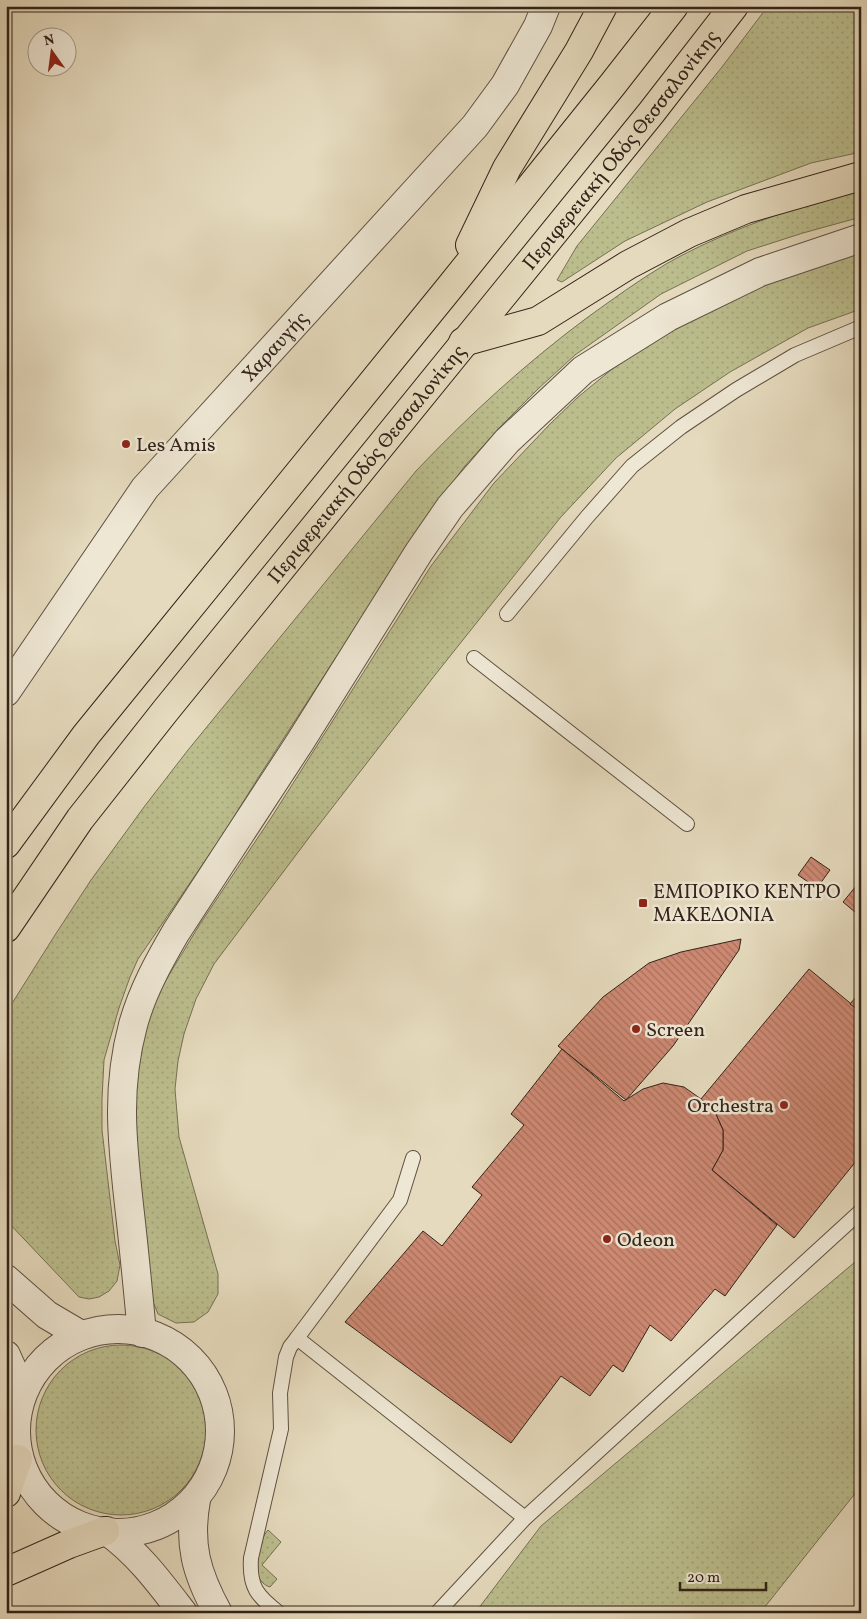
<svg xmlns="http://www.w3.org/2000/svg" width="867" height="1619" font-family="Vollkorn,serif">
  <defs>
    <pattern id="grass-dots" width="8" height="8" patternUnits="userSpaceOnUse" patternTransform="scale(1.25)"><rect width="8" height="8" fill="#bbbd8d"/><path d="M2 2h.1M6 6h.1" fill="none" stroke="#a1a279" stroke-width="1.8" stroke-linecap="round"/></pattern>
    <pattern id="building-back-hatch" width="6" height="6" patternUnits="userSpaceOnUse" patternTransform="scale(1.25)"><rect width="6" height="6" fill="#ce8973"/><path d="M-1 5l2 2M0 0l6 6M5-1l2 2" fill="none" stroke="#a8705e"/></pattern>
  </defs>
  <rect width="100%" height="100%" fill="#e5dabd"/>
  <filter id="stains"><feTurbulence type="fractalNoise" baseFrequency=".004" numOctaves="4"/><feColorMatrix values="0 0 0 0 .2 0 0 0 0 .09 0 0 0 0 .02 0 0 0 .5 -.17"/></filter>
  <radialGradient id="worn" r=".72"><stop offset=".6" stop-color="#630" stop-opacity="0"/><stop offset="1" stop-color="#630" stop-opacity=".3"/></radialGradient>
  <g fill="url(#grass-dots)" stroke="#767054">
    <path d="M 768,6 L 861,6 L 861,152 L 811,163 L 707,202 L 625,241 L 562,282 L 557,280 L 577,246 L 722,67 Z"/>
    <path d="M 861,191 L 861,217 L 803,233 L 747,251 L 661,294 L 575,355 L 538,389 L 501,426 L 464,467 L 419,529 L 258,778 L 222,836 L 149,943 L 138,959 L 130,977 L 119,1008 L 104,1060 L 102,1099 L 102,1130 L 115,1241 L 120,1265 L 117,1281 L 109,1291 L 99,1297 L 89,1299 L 79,1297 L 6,1220 L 6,1013 L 55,935 L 91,880 L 144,807 L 188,750 L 416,471 C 469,415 526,363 588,317 C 613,299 639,280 666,264 C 722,232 798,205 861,191 Z"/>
    <path d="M 861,250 L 861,309 L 808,328 L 730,372 L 675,409 L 616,458 L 560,518 L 435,675 L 311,835 L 214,964 L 196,999 L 184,1034 L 178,1061 L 175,1089 L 179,1137 L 218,1274 L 218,1294 L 208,1312 L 194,1322 L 176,1323 L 158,1314 L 151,1297 L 130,1098 L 146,1021 L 164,983 L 200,924 L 271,818 L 431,566 L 494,483 L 550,424 L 578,397 L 611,370 L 649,344 L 749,288 Z"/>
    <path d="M 861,1257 L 861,1486 L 760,1613 L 475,1613 L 541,1526 Z"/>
    <circle cx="121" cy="1430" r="85"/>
    <path d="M 268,1530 L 281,1542 L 262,1565 L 277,1579 L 270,1587 C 267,1586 265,1585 263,1583 C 250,1572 259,1540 268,1530 Z"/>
  </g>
  <g fill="url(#building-back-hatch)" stroke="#32231a">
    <path d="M 811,857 L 830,870 L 817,888 L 798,875 Z"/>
    <path d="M 861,880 L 861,917 L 843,902 Z"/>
    <path d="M 741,939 L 739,950 L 673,1046 L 626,1100 L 558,1046 L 603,997 L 649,963 L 681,952 Z"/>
    <path d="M 809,969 L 861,1012 L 861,1155 L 794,1238 L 712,1170 L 723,1150 L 723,1130 L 715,1112 L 701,1099 Z"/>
    <path d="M 861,991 L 861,1012 L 850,1004 Z"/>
    <path d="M 562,1049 L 624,1101 L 643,1089 L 663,1083 L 684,1087 L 701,1099 L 715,1112 L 723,1130 L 723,1150 L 712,1170 L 777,1225 L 725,1296 L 715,1289 L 671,1341 L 650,1325 L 623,1372 L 613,1365 L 590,1396 L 561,1376 L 511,1443 L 345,1322 L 423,1231 L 442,1246 L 482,1195 L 472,1187 L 524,1125 L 511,1114 Z"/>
  </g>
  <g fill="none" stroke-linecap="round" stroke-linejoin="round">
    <g stroke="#5f5143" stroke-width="16">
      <g id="service">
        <path d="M 507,614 L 587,517 L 632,466 L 681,427 L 736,390 L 795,355 L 861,327"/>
        <path d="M 474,658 L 687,824"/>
        <path d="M 413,1158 L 400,1200 L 297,1338 L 525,1518"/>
        <path d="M 279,1613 C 257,1596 249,1587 251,1558 L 281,1429 L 280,1393 L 286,1357 L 290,1347 L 297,1338"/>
        <path d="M 437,1613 L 525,1518 L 861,1211"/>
      </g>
    </g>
    <g stroke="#5f5143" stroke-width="30">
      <g id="minor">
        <path id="s1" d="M 6,692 L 145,488 L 475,126 L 505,85 L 538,26 L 546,6"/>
        <path d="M 142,1333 C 138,1291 134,1248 129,1205 C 122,1141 116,1088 133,1025 C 142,992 159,961 176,932 L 300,742 L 419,552 L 450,507 L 507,441 L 583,370 L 668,317 L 760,272 L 861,238"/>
      </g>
    </g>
    <g stroke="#5f5143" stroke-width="30">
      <g id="tertiary">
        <path d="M 6,1279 L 47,1315 L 81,1335"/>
        <circle cx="118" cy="1431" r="102"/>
        <path d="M 6,1355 L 22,1391"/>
        <path d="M 196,1500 C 188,1544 196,1573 218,1613"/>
        <path d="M 107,1531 C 138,1553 160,1583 183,1613"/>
      </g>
    </g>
    <g stroke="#32231a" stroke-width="30">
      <g id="trunk">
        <path d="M 470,245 L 507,168 L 579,51 L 603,6"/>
        <path d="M 463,342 L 538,321 L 628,265 L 689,233 L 746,209 L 861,176"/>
        <path d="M 6,844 L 86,735 L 450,287 L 613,84 L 674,6"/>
        <path id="s2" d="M 6,928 L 80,819 L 166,710 L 651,113 L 734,6"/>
        <path d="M 6,1493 L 18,1459"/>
        <path d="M 6,1572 L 69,1544 L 105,1531"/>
      </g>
    </g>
    <use href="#service" stroke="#eee7d4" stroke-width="14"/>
    <use href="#minor" stroke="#eee7d4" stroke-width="28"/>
    <use href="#tertiary" stroke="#eee7d4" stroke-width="28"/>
    <use href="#trunk" stroke="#e5dabd" stroke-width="28"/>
  </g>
  <g fill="#8f2418" stroke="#eee7d4" stroke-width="2">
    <circle cx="126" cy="444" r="5"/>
    <rect x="638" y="898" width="10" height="10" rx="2.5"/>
    <circle cx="636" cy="1029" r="5"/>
    <circle cx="784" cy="1105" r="5"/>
    <circle cx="607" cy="1239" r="5"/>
  </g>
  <g text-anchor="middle" stroke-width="5" stroke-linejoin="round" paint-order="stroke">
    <g font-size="20" fill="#32231a" stroke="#eee7d4">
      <text dy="7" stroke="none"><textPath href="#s2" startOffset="992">Περιφερειακή Οδός Θεσσαλονίκης</textPath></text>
      <text dy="7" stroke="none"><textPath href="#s1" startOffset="439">Χαραυγής</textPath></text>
      <text dy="7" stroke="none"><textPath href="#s2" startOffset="588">Περιφερειακή Οδός Θεσσαλονίκης</textPath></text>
    </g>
    <g font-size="20" fill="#32231a" stroke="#eee7d4" text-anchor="start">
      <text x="136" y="451">Les Amis</text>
      <text x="653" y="898">ΕΜΠΟΡΙΚΟ ΚΕΝΤΡΟ<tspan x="653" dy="23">ΜΑΚΕΔΟΝΙΑ</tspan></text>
      <text x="646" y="1036">Screen</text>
      <text x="774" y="1112" text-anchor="end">Orchestra</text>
      <text x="617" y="1246">Odeon</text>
    </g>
  </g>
  <rect width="867" height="1619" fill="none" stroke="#e5dabd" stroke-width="25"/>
  <rect x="8" y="8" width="852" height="1604" fill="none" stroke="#32231a" stroke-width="2.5"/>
  <rect x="12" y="12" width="842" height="1594" fill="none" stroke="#32231a"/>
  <g transform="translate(52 52) rotate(346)"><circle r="24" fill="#eee7d4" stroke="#a3998a"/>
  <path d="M0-4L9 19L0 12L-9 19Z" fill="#8f2418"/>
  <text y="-8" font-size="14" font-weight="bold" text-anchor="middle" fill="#32231a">N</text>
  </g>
  <path d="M680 1582v8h86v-8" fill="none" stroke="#32231a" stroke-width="2.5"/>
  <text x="687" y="1582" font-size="15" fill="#32231a" stroke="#eee7d4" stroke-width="4" paint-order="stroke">20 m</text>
  <rect width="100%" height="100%" filter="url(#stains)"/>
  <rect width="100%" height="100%" fill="url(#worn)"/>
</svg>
